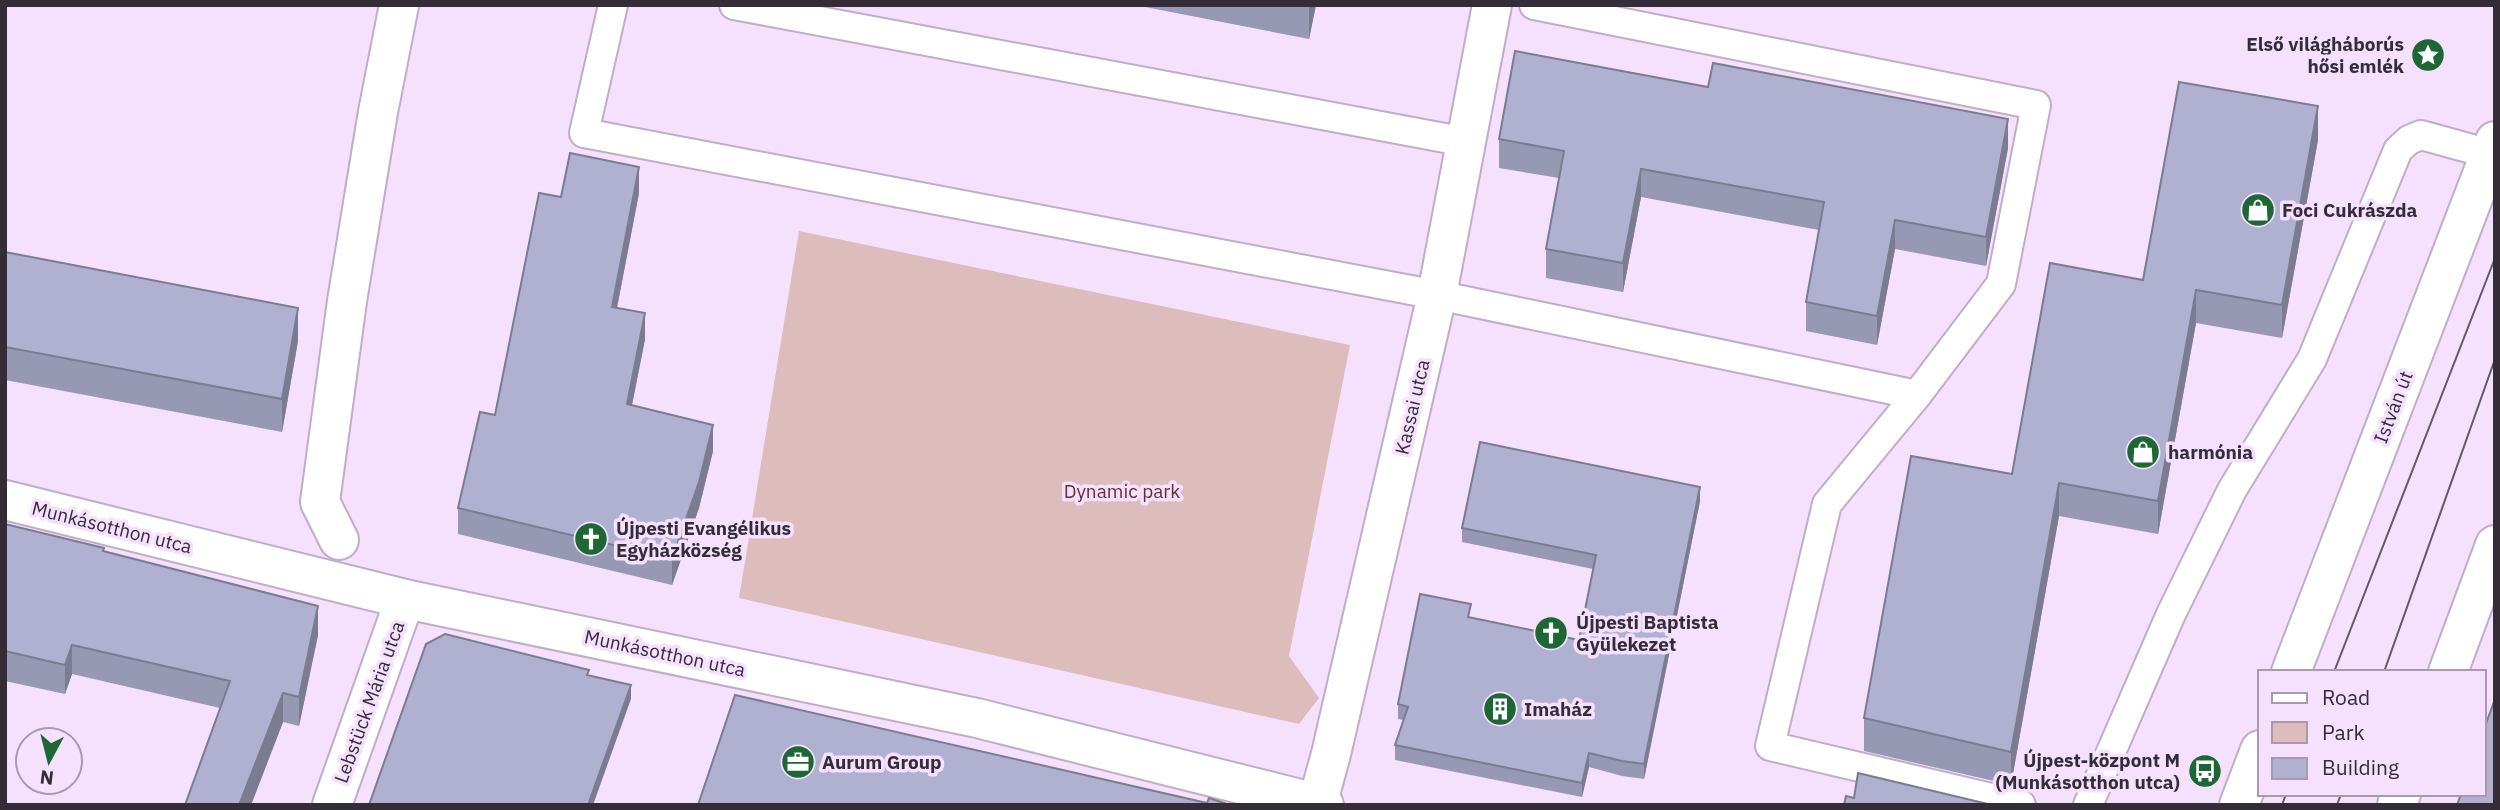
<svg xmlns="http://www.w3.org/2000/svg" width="2500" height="810" font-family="'IBM Plex Sans',sans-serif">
  <rect width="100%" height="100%" fill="#f5e1fe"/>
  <path fill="#dcbdbc" d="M 799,231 L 1350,345 L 1289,656 L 1319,698 L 1299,724 L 739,598 Z"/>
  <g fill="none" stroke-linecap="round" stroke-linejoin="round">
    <g stroke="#c0adc8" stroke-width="32">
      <g id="lane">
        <path d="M 613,5 L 584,133 L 1437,295 L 1917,395 L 2001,284 L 2036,105 L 1534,5"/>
        <path d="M 734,5 L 1466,142"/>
        <path d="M 1917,395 L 1827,504 L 1770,746 L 2021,805"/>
        <path d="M 2088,805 L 2171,614 L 2232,490 L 2312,359 L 2398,150 L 2409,140 L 2421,135 L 2490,154"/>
      </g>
    </g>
    <g stroke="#c0adc8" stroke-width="42">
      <g id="street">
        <path d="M 5,500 L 405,599 L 977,718 L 1324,805"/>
        <path d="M 339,540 L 320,502 L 347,301 L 378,112 L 399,5"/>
        <path d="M 332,805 L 405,599"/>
        <path d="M 1317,805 L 1331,754 L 1437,295 L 1492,5"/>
      </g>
    </g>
    <g stroke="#c0adc8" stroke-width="42">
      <g id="secondary">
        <path d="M 2291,672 L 2495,141"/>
        <path d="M 2448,672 L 2495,545"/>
        <path d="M 2239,805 L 2260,750"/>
        <path d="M 2397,805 L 2401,794"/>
      </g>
    </g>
    <use href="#lane" stroke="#fff" stroke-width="28"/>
    <use href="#street" stroke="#fff" stroke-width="38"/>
    <use href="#secondary" stroke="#fff" stroke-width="38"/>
    <g stroke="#635968" stroke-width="2">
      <path d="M 2334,672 L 2495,258"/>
      <path d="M 2384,672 L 2495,359"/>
      <path d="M 2282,805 L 2286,794"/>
      <path d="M 2337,805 L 2341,794"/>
    </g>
  </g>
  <g fill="#9798b4">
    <path d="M 1135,5 L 1316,5 L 1309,39 Z"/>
    <path d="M 1499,139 L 2008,148 L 1986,266 L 1895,249 L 1877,345 L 1806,331 L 1806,302 L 1819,230 L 1641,197 L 1623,292 L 1546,278 L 1546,249 L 1559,178 L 1499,168 Z"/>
    <path d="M 2318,140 L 2282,338 L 2196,323 L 2158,534 L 2059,516 L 2011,785 L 1864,751 L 1864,718 L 2012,474 Z"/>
    <path d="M 639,193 L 617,308 L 645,339 L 632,405 L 713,451 L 699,508 L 672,585 L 458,534 L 458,508 L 495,415 L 561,197 Z"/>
    <path d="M 5,252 L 298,341 L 282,432 L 5,380 Z"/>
    <path d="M 1700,501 L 1644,779 L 1622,776 L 1589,767 L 1582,797 L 1395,760 L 1395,745 L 1403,720 L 1398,719 L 1398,704 L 1471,617 L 1579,640 L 1593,569 L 1462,542 L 1462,528 Z"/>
    <path d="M 5,524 L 104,552 L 318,635 L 299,726 L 283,722 L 251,805 L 185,805 L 220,708 L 72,674 L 65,694 L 5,681 Z"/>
  </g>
  <g fill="#7b7c92">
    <path d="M 1309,5 L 1316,5 L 1309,39 Z"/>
    <path d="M 2318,106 L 2318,140 L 2282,338 L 2282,305 Z"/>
    <path d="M 2008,119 L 2008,148 L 1986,266 L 1986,237 Z"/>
    <path d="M 639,167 L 639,193 L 612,333 L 612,307 Z"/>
    <path d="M 1641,169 L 1641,197 L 1623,292 L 1623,263 Z"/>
    <path d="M 1895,220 L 1895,249 L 1877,345 L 1877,316 Z"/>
    <path d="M 2196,290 L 2196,323 L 2158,534 L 2158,501 Z"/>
    <path d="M 298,308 L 298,341 L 282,432 L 282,399 Z"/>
    <path d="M 645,313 L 645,339 L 627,430 L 627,404 Z"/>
    <path d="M 713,425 L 713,451 L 699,508 L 672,585 L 672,559 Z"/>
    <path d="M 2059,483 L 2059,516 L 2011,785 L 2011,752 Z"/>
    <path d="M 1700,487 L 1700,501 L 1644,779 L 1644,764 Z"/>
    <path d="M 318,606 L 318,635 L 299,726 L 299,697 Z"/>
    <path d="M 72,645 L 72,674 L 65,694 L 65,665 Z"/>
    <path d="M 631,685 L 631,699 L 593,805 L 588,805 Z"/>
    <path d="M 283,693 L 283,722 L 251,805 L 239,805 Z"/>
    <path d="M 1589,753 L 1589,767 L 1582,797 L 1582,783 Z"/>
  </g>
  <g fill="#b0b1d1" stroke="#7b7c92" stroke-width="2">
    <path d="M 1515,51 L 1708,87 L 1713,63 L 2008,119 L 1986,237 L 1895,220 L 1877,316 L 1806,302 L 1824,202 L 1641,169 L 1623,263 L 1546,249 L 1564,151 L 1499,139 Z"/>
    <path d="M 2179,82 L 2318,106 L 2282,305 L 2196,290 L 2158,501 L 2059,483 L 2011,752 L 1864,718 L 1911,456 L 2012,474 L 2050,263 L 2143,280 Z"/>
    <path d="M 570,153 L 639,167 L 612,307 L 645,313 L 627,404 L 713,425 L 699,482 L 672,559 L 458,508 L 480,412 L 495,415 L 539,193 L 561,197 Z"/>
    <path d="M 5,252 L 298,308 L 282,399 L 5,347 Z"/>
    <path d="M 1480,442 L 1700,487 L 1644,764 L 1622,761 L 1589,753 L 1582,783 L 1395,745 L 1408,707 L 1398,704 L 1420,594 L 1471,604 L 1468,617 L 1579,640 L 1596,555 L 1462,528 Z"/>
    <path d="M 5,524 L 104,548 L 103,551 L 318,606 L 299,697 L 283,693 L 239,805 L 185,805 L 230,681 L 72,645 L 65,665 L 5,651 Z"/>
    <path d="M 445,634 L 589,670 L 587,675 L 631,685 L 588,805 L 369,805 L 426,644 Z"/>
    <path d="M 735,695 L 1207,803 L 1209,798 L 1230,805 L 698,805 Z"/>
    <path d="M 2495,699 L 2495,805 L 2457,805 L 2461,794 L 2484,794 L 2484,729 Z"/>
    <path d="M 1858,773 L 1992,805 L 1844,805 L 1846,796 L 1854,798 Z"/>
  </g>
  <defs>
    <g id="sight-disc" transform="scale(1.75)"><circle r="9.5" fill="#1c6734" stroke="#f5e1fe"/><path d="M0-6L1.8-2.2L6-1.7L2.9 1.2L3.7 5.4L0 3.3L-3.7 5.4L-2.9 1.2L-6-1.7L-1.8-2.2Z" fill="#fff"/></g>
    <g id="shop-disc" transform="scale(1.75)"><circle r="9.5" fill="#1c6734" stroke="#f5e1fe"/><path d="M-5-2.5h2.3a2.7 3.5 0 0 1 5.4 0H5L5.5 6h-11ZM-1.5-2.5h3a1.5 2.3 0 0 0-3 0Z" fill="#fff"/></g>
    <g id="church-disc" transform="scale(1.75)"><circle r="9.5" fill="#1c6734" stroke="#f5e1fe"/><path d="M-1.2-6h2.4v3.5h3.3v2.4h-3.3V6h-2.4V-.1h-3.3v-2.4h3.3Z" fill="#fff"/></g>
    <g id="building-disc" transform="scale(1.75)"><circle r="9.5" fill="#1c6734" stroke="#f5e1fe"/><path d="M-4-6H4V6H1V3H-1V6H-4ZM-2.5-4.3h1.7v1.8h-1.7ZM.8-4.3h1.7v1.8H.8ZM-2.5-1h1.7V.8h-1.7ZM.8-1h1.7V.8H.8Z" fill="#fff"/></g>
    <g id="office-disc" transform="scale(1.75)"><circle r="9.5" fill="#1c6734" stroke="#f5e1fe"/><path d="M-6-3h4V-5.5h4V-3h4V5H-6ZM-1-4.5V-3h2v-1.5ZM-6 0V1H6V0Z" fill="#fff"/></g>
    <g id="bus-disc" transform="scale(1.75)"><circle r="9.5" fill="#1c6734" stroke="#f5e1fe"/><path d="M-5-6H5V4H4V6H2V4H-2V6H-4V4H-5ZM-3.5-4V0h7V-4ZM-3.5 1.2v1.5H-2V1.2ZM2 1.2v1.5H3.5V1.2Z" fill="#fff"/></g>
  </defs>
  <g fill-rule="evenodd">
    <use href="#sight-disc" x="2428" y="55"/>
    <use href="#shop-disc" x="2258" y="210"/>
    <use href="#shop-disc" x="2143" y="452"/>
    <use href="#church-disc" x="591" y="539"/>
    <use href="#church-disc" x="1551" y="633"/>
    <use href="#building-disc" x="1500" y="709"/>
    <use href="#office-disc" x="798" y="762"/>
    <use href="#bus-disc" x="2205" y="771"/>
  </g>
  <g text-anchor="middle" stroke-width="7" stroke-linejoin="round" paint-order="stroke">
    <g font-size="19" font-weight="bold" fill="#342d38" stroke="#f5e1fe" text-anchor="start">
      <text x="2404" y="51" text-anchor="end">Első világháborús<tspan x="2404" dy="22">hősi emlék</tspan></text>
      <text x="2282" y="217">Foci Cukrászda</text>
      <text x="2168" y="459">harmónia</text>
      <text x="616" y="535">Újpesti Evangélikus<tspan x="616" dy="22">Egyházközség</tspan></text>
      <text x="1576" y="629">Újpesti Baptista<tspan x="1576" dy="22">Gyülekezet</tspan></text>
      <text x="1524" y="716">Imaház</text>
      <text x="2180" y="767" text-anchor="end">Újpest-központ M<tspan x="2180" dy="22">(Munkásotthon utca)</tspan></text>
      <text x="822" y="769">Aurum Group</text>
    </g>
    <g font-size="19" fill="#342d38" stroke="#f5e1fe">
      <text transform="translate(1412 407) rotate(-77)" y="7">Kassai utca</text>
      <text transform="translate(2393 407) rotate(-69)" y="7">István út</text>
      <text transform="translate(112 527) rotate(14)" y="7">Munkásotthon utca</text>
      <text transform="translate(665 653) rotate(12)" y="7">Munkásotthon utca</text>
      <text transform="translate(369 702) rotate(-70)" y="7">Lebstück Mária utca</text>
    </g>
    <g font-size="19" fill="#692d2d" stroke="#f5e1fe">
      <text x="1122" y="498">Dynamic park</text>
    </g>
  </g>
  <rect width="2500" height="810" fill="none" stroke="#342d38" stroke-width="14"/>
  <rect x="2258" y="670" width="228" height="126" fill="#f5e1fe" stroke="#a899af" stroke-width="2"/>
  <rect x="2272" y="693" width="35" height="10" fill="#ffffff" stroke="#a899af" stroke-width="2"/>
  <text x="2322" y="705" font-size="21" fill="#342d38">Road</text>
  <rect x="2272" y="722" width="35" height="21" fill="#dcbdbc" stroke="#a899af" stroke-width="2"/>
  <text x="2322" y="740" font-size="21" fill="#342d38">Park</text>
  <rect x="2272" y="758" width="35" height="21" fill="#b0b1d1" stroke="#a899af" stroke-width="2"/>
  <text x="2322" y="775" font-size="21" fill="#342d38">Building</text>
  <g transform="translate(49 761) rotate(187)"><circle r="33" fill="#f5e1fe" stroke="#a899af" stroke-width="2"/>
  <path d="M0-5L12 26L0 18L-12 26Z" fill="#1c6734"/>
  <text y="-10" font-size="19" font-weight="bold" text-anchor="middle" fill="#342d38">N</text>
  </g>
</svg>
